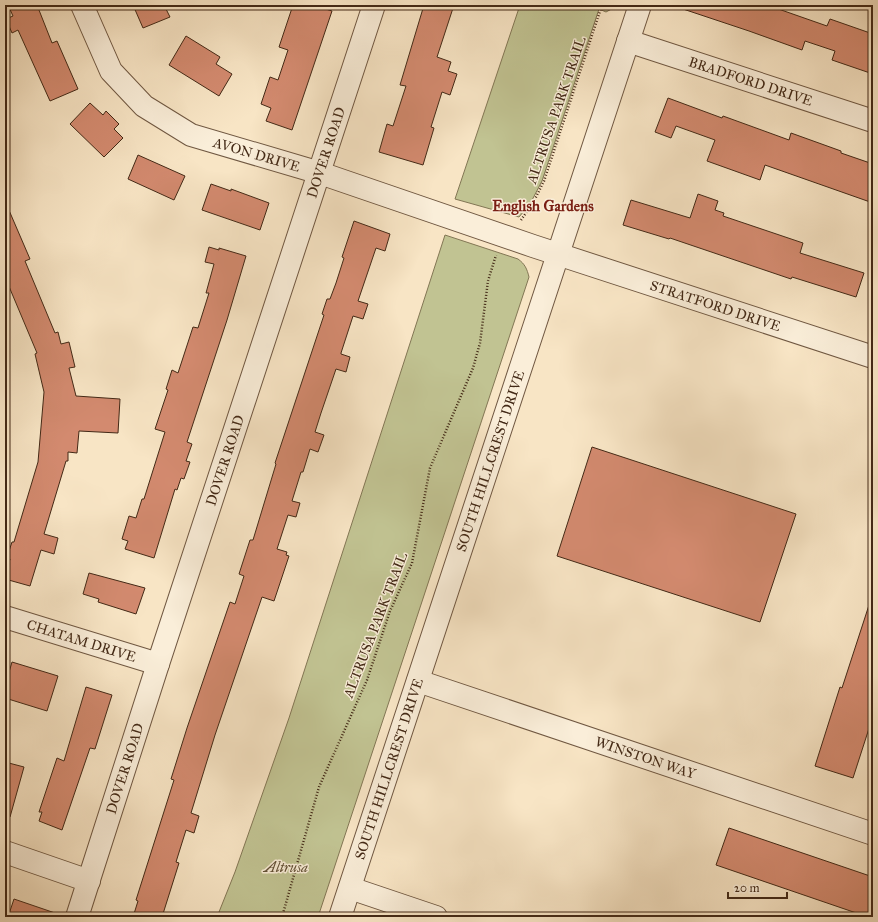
<svg xmlns="http://www.w3.org/2000/svg" width="878" height="922" font-family="'IM FELL Great Primer',serif">
  <rect width="100%" height="100%" fill="#f8e5c5"/>
  <filter id="stains"><feTurbulence type="fractalNoise" baseFrequency=".005" numOctaves="4"/><feColorMatrix values="0 0 0 0 .2 0 0 0 0 .09 0 0 0 0 .02 0 0 0 .5 -.17"/></filter>
  <radialGradient id="worn" r=".72"><stop offset=".6" stop-color="#630" stop-opacity="0"/><stop offset="1" stop-color="#630" stop-opacity=".3"/></radialGradient>
  <g fill="#c1c392" stroke="#827654">
    <path d="M 520,5 L 619,5 L 606,12 L 599,9 L 542,181 L 530,204 L 519,217 L 455,199 Z"/>
    <path d="M 445,235 L 518,259 C 525,264 527,269 529,277 L 319,914 L 312,917 L 217,917 L 235,872 L 289,718 Z"/>
  </g>
  <g fill="#d38a6f" stroke="#432916">
    <path d="M 8,5 L 37,5 L 52,43 L 57,41 L 78,89 L 50,101 L 18,30 L 12,33 L 6,19 L 13,16 Z"/>
    <path d="M 133,5 L 164,5 L 170,17 L 143,28 Z"/>
    <path d="M 293,5 L 313,5 L 332,11 L 292,130 L 266,121 L 271,108 L 261,104 L 270,77 L 278,80 L 288,50 L 279,47 Z"/>
    <path d="M 424,5 L 454,5 L 437,57 L 451,62 L 448,71 L 457,74 L 450,95 L 442,92 L 431,127 L 434,128 L 423,165 L 379,152 L 387,124 L 393,126 L 406,86 L 400,85 Z"/>
    <path d="M 681,5 L 767,5 L 827,26 L 830,19 L 873,34 L 873,74 L 832,60 L 835,51 L 805,41 L 802,50 L 749,31 L 680,8 Z"/>
    <path d="M 186,36 L 220,57 L 216,64 L 232,74 L 219,96 L 169,65 Z"/>
    <path d="M 668,98 L 722,118 L 723,116 L 789,140 L 791,133 L 841,151 L 841,153 L 873,164 L 873,203 L 765,165 L 760,180 L 707,161 L 715,140 L 676,126 L 671,138 L 655,132 Z"/>
    <path d="M 90,103 L 103,115 L 106,111 L 119,124 L 114,129 L 123,138 L 104,157 L 70,124 Z"/>
    <path d="M 138,155 L 185,176 L 174,200 L 128,179 Z"/>
    <path d="M 211,184 L 231,191 L 231,189 L 269,203 L 260,230 L 202,210 Z"/>
    <path d="M 698,194 L 718,201 L 715,210 L 724,213 L 723,216 L 803,243 L 800,253 L 864,273 L 856,297 L 792,277 L 791,279 L 670,238 L 669,239 L 623,225 L 631,200 L 690,218 Z"/>
    <path d="M 5,201 L 30,259 L 25,261 L 55,333 L 58,332 L 61,344 L 69,342 L 75,367 L 69,368 L 76,396 L 120,399 L 118,433 L 79,431 L 77,453 L 68,452 L 68,461 L 66,461 L 44,534 L 58,538 L 54,554 L 41,550 L 30,586 L 5,579 L 5,576 L 10,559 L 7,557 L 12,542 L 14,542 L 38,462 L 44,392 L 35,354 L 37,353 L 5,277 Z"/>
    <path d="M 354,221 L 390,234 L 385,251 L 376,248 L 358,301 L 368,304 L 363,319 L 353,316 L 341,353 L 341,354 L 350,357 L 346,372 L 336,369 L 321,413 L 315,432 L 324,435 L 318,452 L 310,449 L 303,472 L 301,472 L 292,501 L 300,503 L 296,517 L 288,515 L 277,549 L 287,552 L 286,555 L 289,556 L 274,601 L 262,597 L 215,735 L 191,813 L 199,816 L 194,833 L 186,830 L 176,862 L 179,863 L 162,917 L 133,917 L 138,901 L 136,900 L 174,780 L 171,779 L 187,728 L 230,602 L 235,604 L 244,576 L 239,574 L 250,540 L 253,540 L 276,464 L 275,463 L 324,315 L 322,314 L 327,299 L 330,299 L 336,283 L 344,258 L 342,257 Z"/>
    <path d="M 209,247 L 219,250 L 219,248 L 246,256 L 227,320 L 187,442 L 192,444 L 186,461 L 190,462 L 184,479 L 181,478 L 177,490 L 175,489 L 154,558 L 125,549 L 128,541 L 122,539 L 129,516 L 136,518 L 142,499 L 144,499 L 165,432 L 155,429 L 168,390 L 166,389 L 172,370 L 178,373 L 193,327 L 198,328 L 209,293 L 206,293 L 214,264 L 205,262 Z"/>
    <path d="M 592,447 L 796,514 L 760,622 L 557,556 Z"/>
    <path d="M 89,573 L 145,588 L 136,614 L 98,602 L 99,599 L 83,594 Z"/>
    <path d="M 870,602 L 873,602 L 873,716 L 853,778 L 815,766 L 840,687 L 842,688 Z"/>
    <path d="M 12,662 L 58,676 L 47,711 L 5,698 L 5,686 Z"/>
    <path d="M 86,687 L 112,695 L 95,749 L 90,748 L 62,830 L 39,821 L 42,812 L 39,812 L 57,758 L 64,761 Z"/>
    <path d="M 5,762 L 24,767 L 10,817 L 5,816 Z"/>
    <path d="M 729,828 L 873,877 L 873,917 L 868,917 L 716,865 Z"/>
    <path d="M 14,899 L 58,914 L 57,917 L 8,917 Z"/>
  </g>
  <g fill="none" stroke-linecap="round" stroke-linejoin="round">
    <g stroke="#705842" stroke-width="24">
      <g id="minor">
        <path id="s1" d="M 82,5 L 111,71 L 144,106 L 191,135 L 320,173 L 533,246 L 873,357"/>
        <path id="s2" d="M 628,41 L 873,121"/>
        <path id="s3" d="M 5,617 L 158,664"/>
        <path id="s4" d="M 418,681 L 873,834"/>
        <path d="M 5,852 L 89,881"/>
        <path d="M 350,888 L 436,917"/>
        <path id="s5" d="M 77,917 L 158,664 L 374,5"/>
        <path id="s6" d="M 340,917 L 640,5"/>
      </g>
    </g>
    <g stroke="#432916" stroke-width="2.5" stroke-dasharray="1 2" stroke-linecap="butt">
      <path d="M 521,220 L 533,203 L 544,181 L 602,5"/>
      <path d="M 282,917 L 319,787 L 367,680 L 390,611 L 412,563 L 430,468 L 473,368 L 480,343 L 488,281 L 496,255"/>
    </g>
    <use href="#minor" stroke="#faeed9" stroke-width="22"/>
  </g>
  <g text-anchor="middle" stroke-width="3" stroke-linejoin="round" paint-order="stroke">
    <g font-size="14" fill="#432916" stroke="#faeed9">
      <text dy="5" stroke="none"><textPath href="#s2" startOffset="129">BRADFORD DRIVE</textPath></text>
      <text transform="translate(556 110) rotate(-71)" y="5">ALTRUSA PARK TRAIL</text>
      <text dy="5" stroke="none"><textPath href="#s5" startOffset="804">DOVER ROAD</textPath></text>
      <text dy="5" stroke="none"><textPath href="#s1" startOffset="244">AVON DRIVE</textPath></text>
      <text dy="5" stroke="none"><textPath href="#s1" startOffset="727">STRATFORD DRIVE</textPath></text>
      <text dy="5" stroke="none"><textPath href="#s5" startOffset="480">DOVER ROAD</textPath></text>
      <text dy="5" stroke="none"><textPath href="#s6" startOffset="480">SOUTH HILLCREST DRIVE</textPath></text>
      <text transform="translate(375 625) rotate(-69)" y="5">ALTRUSA PARK TRAIL</text>
      <text dy="5" stroke="none"><textPath href="#s3" startOffset="80">CHATAM DRIVE</textPath></text>
      <text dy="5" stroke="none"><textPath href="#s4" startOffset="240">WINSTON WAY</textPath></text>
      <text dy="5" stroke="none"><textPath href="#s5" startOffset="156">DOVER ROAD</textPath></text>
      <text dy="5" stroke="none"><textPath href="#s6" startOffset="156">SOUTH HILLCREST DRIVE</textPath></text>
    </g>
    <g font-size="14" font-style="italic" fill="#625035" stroke="#faeed9">
      <text x="286" y="872">Altrusa</text>
    </g>
    <g font-size="15" font-weight="bold" fill="#7a1f14" stroke="#faeed9">
      <text x="543" y="211">English Gardens</text>
    </g>
  </g>
  <rect width="878" height="922" fill="none" stroke="#f8e5c5" stroke-width="20"/>
  <rect x="6" y="6" width="866" height="910" fill="none" stroke="#432916" stroke-width="2"/>
  <rect x="10" y="10" width="858" height="902" fill="none" stroke="#432916"/>
  <path d="M728 892v6h59v-6" fill="none" stroke="#432916" stroke-width="2"/>
  <text x="734" y="892" font-size="12" fill="#432916" stroke="#faeed9" stroke-width="3" paint-order="stroke">20 m</text>
  <rect width="100%" height="100%" filter="url(#stains)"/>
  <rect width="100%" height="100%" fill="url(#worn)"/>
</svg>
